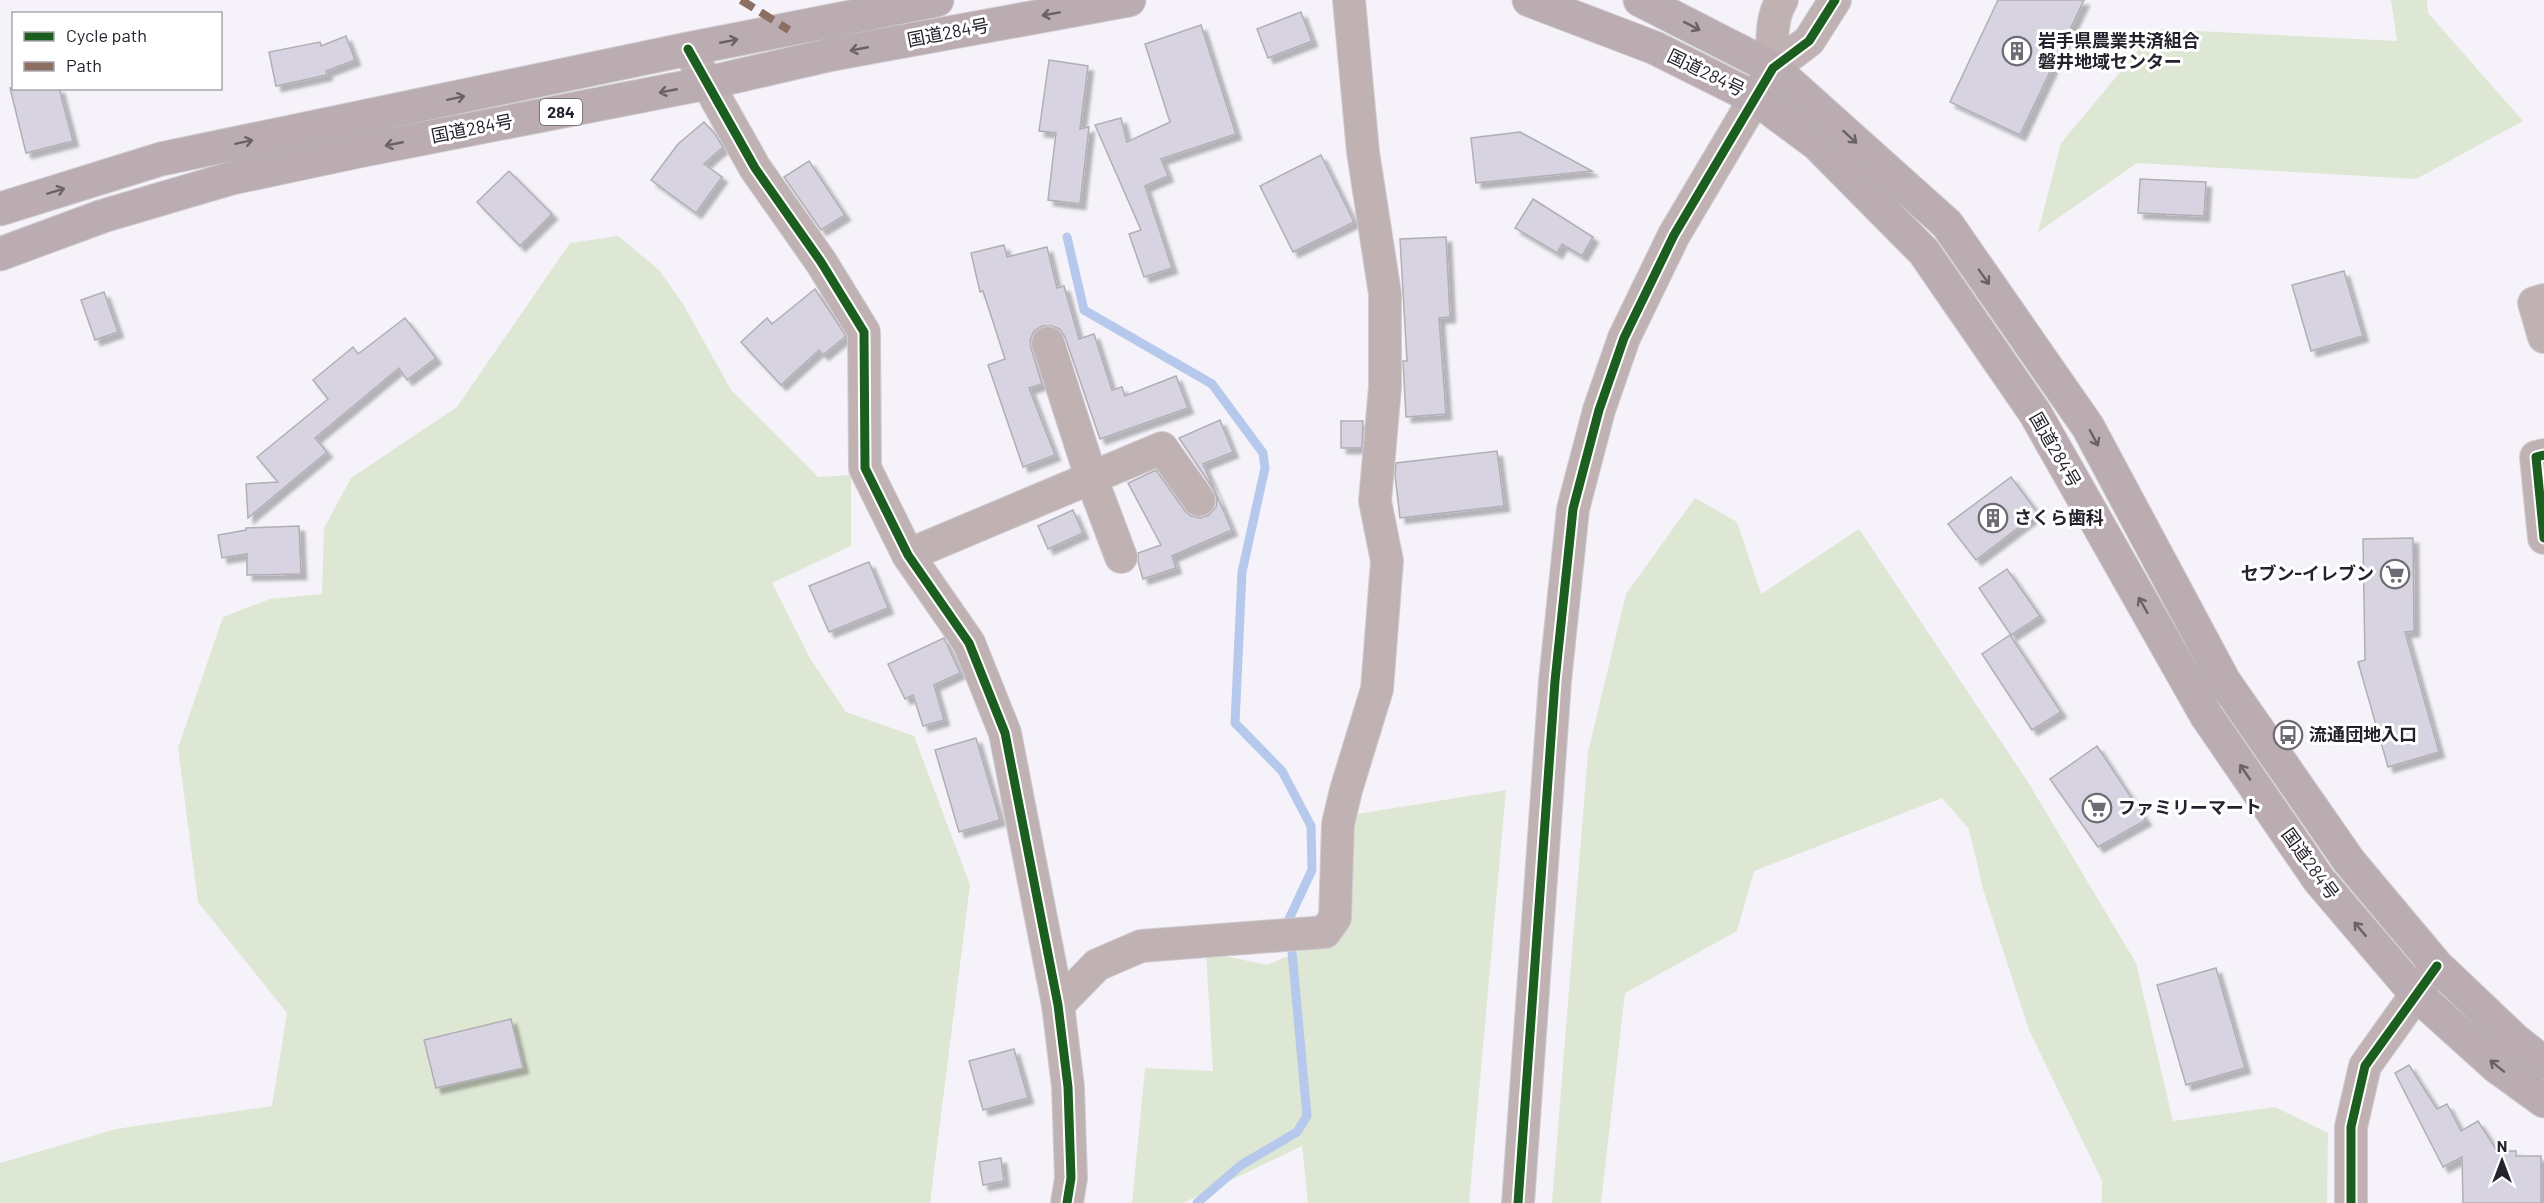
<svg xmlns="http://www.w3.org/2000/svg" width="2544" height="1203" font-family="Barlow,'Noto Sans JP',sans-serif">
  <defs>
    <filter id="shadow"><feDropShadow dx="5.5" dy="5.5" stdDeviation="1.5" flood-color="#0004"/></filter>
  </defs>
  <rect width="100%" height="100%" fill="#f5f3f9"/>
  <g fill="#dde7d4">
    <path d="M 2391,0 L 2427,0 L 2428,13 L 2523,121 L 2416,179 L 2137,163 L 2038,232 L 2061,143 L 2156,29 L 2397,41 Z"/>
    <path d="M 618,236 L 659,270 L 683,304 L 731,390 L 818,477 L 851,475 L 851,546 L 772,583 L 811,660 L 846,712 L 914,736 L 970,885 L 930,1203 L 0,1203 L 0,1163 L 116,1129 L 272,1106 L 287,1013 L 198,902 L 178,748 L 223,617 L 270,599 L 322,594 L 324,528 L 351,478 L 457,407 L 570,243 Z"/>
    <path d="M 1695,498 L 1737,522 L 1761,594 L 1859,529 L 2028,782 L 2136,963 L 2173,1121 L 2275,1107 L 2328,1133 L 2327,1203 L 2102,1203 L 2102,1181 L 2029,1030 L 1983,889 L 1969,829 L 1942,798 L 1754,871 L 1737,931 L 1625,993 L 1601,1203 L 1552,1203 L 1588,752 L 1626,594 Z"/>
    <path d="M 1506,790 L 1469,1203 L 1308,1203 L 1302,1146 L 1183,1203 L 1132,1203 L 1145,1068 L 1213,1071 L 1206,952 L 1267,965 L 1344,932 L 1345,816 Z"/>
  </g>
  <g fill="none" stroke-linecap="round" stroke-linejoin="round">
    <path stroke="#b6c9ec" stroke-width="9" d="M 1067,237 L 1084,310 L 1212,384 L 1263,453 L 1265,468 L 1242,572 L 1235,723 L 1282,771 L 1311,826 L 1312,870 L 1289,919 L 1307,1116 L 1297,1132 L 1241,1165 L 1197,1203"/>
  </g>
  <g fill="#d8d3e0" stroke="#b1aeb6" stroke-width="1.5" filter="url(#shadow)">
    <path d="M 1998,0 L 2084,0 L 2020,135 L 1950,102 Z"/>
    <path d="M 1301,12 L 1312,41 L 1268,58 L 1257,29 Z"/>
    <path d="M 1201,25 L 1236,134 L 1161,159 L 1168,176 L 1145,186 L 1172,268 L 1144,277 L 1129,234 L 1141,230 L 1095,125 L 1121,118 L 1127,142 L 1170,122 L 1145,44 Z"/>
    <path d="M 346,36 L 355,60 L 326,71 L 327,75 L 276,86 L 269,52 L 320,42 L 321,46 Z"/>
    <path d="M 1049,60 L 1088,66 L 1080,129 L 1089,127 L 1080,204 L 1048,200 L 1056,133 L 1039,131 Z"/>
    <path d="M 10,88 L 59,88 L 73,141 L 26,153 Z"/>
    <path d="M 704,122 L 715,134 L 723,147 L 704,164 L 722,177 L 696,213 L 651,180 L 678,144 Z"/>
    <path d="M 1520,132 L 1592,171 L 1476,183 L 1471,138 Z"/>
    <path d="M 1321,155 L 1354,222 L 1293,252 L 1260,186 Z"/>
    <path d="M 809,161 L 845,215 L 821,230 L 784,177 Z"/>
    <path d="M 509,171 L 552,214 L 520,246 L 477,202 Z"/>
    <path d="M 2140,179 L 2206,182 L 2204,216 L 2138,213 Z"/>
    <path d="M 1533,199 L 1593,237 L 1582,256 L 1562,244 L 1557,253 L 1515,228 Z"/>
    <path d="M 1446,237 L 1450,317 L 1439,318 L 1446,414 L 1406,417 L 1403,361 L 1407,361 L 1400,239 Z"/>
    <path d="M 1004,245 L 1007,257 L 1047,247 L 1057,288 L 1064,286 L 1079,339 L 1094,334 L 1112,390 L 1122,387 L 1125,396 L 1176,376 L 1188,408 L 1100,439 L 1065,337 L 1060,329 L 1052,326 L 1042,326 L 1034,331 L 1030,340 L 1031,348 L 1042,384 L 1029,388 L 1055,455 L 1023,467 L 988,365 L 1005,359 L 983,291 L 980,292 L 971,253 Z"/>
    <path d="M 2344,271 L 2363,336 L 2311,351 L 2292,285 Z"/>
    <path d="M 815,289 L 846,336 L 823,355 L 819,350 L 781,385 L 741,342 L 767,318 L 772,324 Z"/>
    <path d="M 104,292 L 118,332 L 95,340 L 81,300 Z"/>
    <path d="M 405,318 L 436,358 L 407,380 L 399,368 L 315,438 L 327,452 L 248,518 L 246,484 L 278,482 L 257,457 L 328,399 L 313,380 L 353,347 L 358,354 Z"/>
    <path d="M 1220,420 L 1233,452 L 1203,464 L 1232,530 L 1172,556 L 1176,568 L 1143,579 L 1138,562 L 1138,553 L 1161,545 L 1128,483 L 1156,470 L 1185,511 L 1191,516 L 1200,518 L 1209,515 L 1216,507 L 1217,499 L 1214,490 L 1179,438 Z"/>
    <path d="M 1341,421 L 1363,421 L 1362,448 L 1341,448 Z"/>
    <path d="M 1497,451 L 1504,506 L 1400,518 L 1395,475 L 1396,463 Z"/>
    <path d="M 2011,477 L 2038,513 L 1976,560 L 1948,524 Z"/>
    <path d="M 1073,510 L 1083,533 L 1048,549 L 1038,526 Z"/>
    <path d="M 299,526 L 301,574 L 247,575 L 247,554 L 222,558 L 218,535 L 246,530 L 246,528 Z"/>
    <path d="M 2413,538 L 2414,631 L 2405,632 L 2439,752 L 2388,767 L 2358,662 L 2365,660 L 2363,539 Z"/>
    <path d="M 869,562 L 888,608 L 829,632 L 809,586 Z"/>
    <path d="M 2007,569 L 2040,616 L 2011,635 L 1979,588 Z"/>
    <path d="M 2010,635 L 2061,712 L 2032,730 L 1982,654 Z"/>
    <path d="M 944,638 L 960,673 L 934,685 L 944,720 L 923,726 L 913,695 L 905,699 L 888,664 Z"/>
    <path d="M 976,738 L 1000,820 L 959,832 L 935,750 Z"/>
    <path d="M 2097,746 L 2146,820 L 2098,847 L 2050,779 Z"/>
    <path d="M 2216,968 L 2245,1068 L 2186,1085 L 2157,985 Z"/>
    <path d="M 511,1019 L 523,1068 L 436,1088 L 424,1040 Z"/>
    <path d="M 1014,1049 L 1028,1098 L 983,1110 L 969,1061 Z"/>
    <path d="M 2409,1065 L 2437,1109 L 2447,1104 L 2461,1131 L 2478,1121 L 2497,1151 L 2516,1151 L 2516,1156 L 2541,1156 L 2541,1203 L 2463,1203 L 2462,1157 L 2443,1167 L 2395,1073 Z"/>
    <path d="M 1001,1158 L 1004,1181 L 983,1185 L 979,1162 Z"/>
  </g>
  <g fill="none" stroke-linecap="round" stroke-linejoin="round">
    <g stroke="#d0ced3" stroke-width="34">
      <g id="minor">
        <path d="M 688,49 L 755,168 L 821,262 L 864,332 L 865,468 L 908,555 L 969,643 L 1005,733 L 1058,1005 L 1068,1087 L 1071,1178 L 1067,1203"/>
        <path d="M 1773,68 C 1772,47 1770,18 1782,0"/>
        <path d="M 2544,300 L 2534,303 L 2544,337"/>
        <path d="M 1048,343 L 1091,477 L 1121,557"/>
        <path d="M 2544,455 L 2536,457 L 2544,538"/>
        <path d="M 908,555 L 1162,448 L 1199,500"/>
        <path d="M 1058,1005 L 1097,965 L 1141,946 L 1325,932 L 1335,918 L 1338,824 L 1346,790 L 1377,689 L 1387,561 L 1375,501 L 1385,387 L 1385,294 L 1363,152 L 1349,0"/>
        <path d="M 1518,1203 L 1555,681 L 1573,509 L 1599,410 L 1624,338 L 1674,235 L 1773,68 L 1809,41 L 1835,0"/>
        <path d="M 2351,1203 L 2351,1127 L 2365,1066 L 2432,972"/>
      </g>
    </g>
    <g stroke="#d0ced3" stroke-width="35">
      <g id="highway">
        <path d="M 1529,0 L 1655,48 L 1755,98 L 1817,144 L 1924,252 L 2035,413 L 2206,715 L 2319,880 L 2416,994 L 2497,1067 L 2544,1101"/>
        <path d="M 1640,0 L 1773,68 L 1947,224 L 2088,427 L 2224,681 L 2349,861 L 2437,966 L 2515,1040 L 2544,1063"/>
        <path d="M 0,209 L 161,159 L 688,49 L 937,0"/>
        <path d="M 0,254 L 103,216 L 232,178 L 359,151 L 707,83 L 833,54 L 1129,0"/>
      </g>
    </g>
    <use href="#minor" stroke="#c0b1b3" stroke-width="32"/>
    <use href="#highway" stroke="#baacb0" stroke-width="33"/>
    <path stroke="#8d6e63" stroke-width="8" stroke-dasharray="15 8" stroke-linecap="butt" d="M 741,0 L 789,30"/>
    <g stroke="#fff" stroke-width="13">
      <g id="cycleway">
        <path d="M 688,49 L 755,168 L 821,262 L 864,332 L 865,468 L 908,555 L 969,643 L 1005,733 L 1058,1005 L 1068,1087 L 1071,1178 L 1067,1203"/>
        <path d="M 2544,455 L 2536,457 L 2544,538"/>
        <path d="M 1518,1203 L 1555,681 L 1573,509 L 1599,410 L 1624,338 L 1674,235 L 1773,68 L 1809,41 L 1835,0"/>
        <path d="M 2351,1203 L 2351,1127 L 2365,1066 L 2437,966"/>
      </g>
    </g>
    <use href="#cycleway" stroke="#1b5e20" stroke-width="9"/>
  </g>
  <defs><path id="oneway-shaft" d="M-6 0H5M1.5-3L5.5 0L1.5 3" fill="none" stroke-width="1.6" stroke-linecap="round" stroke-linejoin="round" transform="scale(1.5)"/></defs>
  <g stroke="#696068">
    <use href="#oneway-shaft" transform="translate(1051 14) rotate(170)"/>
    <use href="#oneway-shaft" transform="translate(1692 26) rotate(27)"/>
    <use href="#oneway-shaft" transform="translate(729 41) rotate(-11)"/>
    <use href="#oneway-shaft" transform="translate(859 49) rotate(169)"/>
    <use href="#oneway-shaft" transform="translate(668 91) rotate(169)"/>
    <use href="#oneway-shaft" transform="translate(456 98) rotate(-12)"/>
    <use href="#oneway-shaft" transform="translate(1850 137) rotate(42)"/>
    <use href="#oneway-shaft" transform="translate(244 142) rotate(-12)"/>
    <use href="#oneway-shaft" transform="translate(394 144) rotate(169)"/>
    <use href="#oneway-shaft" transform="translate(56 191) rotate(-17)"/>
    <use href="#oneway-shaft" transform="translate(1984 277) rotate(55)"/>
    <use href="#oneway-shaft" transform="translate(2094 438) rotate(62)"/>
    <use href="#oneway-shaft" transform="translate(2143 605) rotate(-120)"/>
    <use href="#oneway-shaft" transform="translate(2245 772) rotate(-124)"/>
    <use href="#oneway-shaft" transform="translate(2360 929) rotate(-130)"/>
    <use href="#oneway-shaft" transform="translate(2497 1066) rotate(-141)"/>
  </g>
  <defs>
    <g id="building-ring" transform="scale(1.5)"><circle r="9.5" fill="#fff" stroke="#6e6b74" stroke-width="1.5"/><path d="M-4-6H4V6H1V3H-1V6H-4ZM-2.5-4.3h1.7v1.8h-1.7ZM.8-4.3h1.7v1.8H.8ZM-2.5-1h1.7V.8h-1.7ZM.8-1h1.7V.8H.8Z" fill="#6e6b74"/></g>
    <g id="supermarket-ring" transform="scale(1.5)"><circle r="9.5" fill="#fff" stroke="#6e6b74" stroke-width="1.5"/><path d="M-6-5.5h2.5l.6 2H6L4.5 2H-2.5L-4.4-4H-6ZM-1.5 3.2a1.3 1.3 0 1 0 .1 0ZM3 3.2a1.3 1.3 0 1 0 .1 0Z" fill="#6e6b74"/></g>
    <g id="bus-ring" transform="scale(1.5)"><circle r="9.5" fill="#fff" stroke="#6e6b74" stroke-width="1.5"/><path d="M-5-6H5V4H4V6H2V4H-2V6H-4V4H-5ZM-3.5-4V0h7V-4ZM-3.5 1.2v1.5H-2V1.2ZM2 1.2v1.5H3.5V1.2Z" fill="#6e6b74"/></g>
  </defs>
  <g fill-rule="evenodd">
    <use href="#building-ring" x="2017" y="51"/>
    <use href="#building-ring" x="1993" y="518"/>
    <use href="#supermarket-ring" x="2395" y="574"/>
    <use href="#bus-ring" x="2288" y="735"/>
    <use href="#supermarket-ring" x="2097" y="808"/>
  </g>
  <g text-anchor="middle" stroke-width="6" stroke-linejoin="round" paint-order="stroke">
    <rect fill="#fff" stroke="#67646c" stroke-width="1.5" x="540" y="99" width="42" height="26" rx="4.5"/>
    <g font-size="16" font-weight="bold" fill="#26222d">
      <text x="561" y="118">284</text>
    </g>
    <g font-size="18" fill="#26222d" stroke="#fff">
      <text transform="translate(948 33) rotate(-11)" y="6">国道284号</text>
      <text transform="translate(1706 73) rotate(26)" y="6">国道284号</text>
      <text transform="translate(472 129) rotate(-11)" y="6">国道284号</text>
      <text transform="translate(2055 450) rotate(60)" y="6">国道284号</text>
      <text transform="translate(2310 864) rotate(54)" y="6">国道284号</text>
    </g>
    <g font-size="18" font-weight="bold" fill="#26222d" stroke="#fff" text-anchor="start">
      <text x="2038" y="47">岩手県農業共済組合<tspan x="2038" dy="21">磐井地域センター</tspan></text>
      <text x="2014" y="524">さくら歯科</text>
      <text x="2374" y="580" text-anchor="end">セブン-イレブン</text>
      <text x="2309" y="741">流通団地入口</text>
      <text x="2118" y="814">ファミリーマート</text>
    </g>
  </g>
  <rect x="12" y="12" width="210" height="78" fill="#ffffff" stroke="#a8a7ab" stroke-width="1.5"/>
  <rect x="24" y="32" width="30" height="9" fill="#1b5e20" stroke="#a8a7ab" stroke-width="1.5"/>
  <text x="66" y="42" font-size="18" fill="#26222d">Cycle path</text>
  <rect x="24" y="62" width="30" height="9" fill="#8d6e63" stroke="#a8a7ab" stroke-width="1.5"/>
  <text x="66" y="72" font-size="18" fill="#26222d">Path</text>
  <g transform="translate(2502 1161)" stroke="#ffffff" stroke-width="4.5" paint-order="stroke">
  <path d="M0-4.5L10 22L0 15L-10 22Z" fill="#26222d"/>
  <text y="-9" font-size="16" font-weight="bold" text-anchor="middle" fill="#26222d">N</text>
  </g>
</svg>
